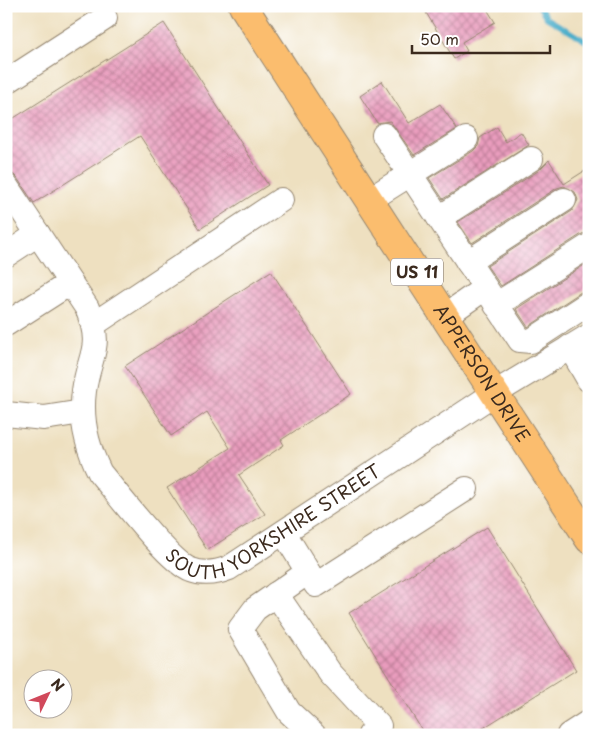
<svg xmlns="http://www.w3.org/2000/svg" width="595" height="741" font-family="'Playpen Sans',sans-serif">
  <defs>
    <pattern id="building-cross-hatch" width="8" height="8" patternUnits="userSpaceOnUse" patternTransform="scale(1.25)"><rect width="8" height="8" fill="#e99cbd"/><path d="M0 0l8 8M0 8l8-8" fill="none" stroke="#be7f99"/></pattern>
  </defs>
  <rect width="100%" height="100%" fill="#fff"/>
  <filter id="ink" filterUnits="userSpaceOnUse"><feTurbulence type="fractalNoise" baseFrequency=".02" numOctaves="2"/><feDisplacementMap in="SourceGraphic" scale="10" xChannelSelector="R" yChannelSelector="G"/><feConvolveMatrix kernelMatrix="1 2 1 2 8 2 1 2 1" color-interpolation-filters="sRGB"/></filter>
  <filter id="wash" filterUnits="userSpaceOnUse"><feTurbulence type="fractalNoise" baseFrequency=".0096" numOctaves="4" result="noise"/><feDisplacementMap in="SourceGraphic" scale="20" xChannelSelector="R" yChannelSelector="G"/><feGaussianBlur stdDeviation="1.12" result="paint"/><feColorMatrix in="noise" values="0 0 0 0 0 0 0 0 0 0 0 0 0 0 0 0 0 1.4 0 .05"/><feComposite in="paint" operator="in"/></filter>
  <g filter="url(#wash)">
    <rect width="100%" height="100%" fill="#eee0c0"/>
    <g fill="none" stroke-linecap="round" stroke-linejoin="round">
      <path stroke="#49adc9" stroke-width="5.5" d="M 539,6 L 547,18 L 589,43"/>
    </g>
    <g id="blocks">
      <g fill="url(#building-cross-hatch)">
        <path d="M 422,6 L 485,6 L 495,22 L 462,42 L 467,51 L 454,59 Z"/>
        <path d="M 164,23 L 268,185 L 200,229 L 140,136 L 34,203 L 17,178 L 6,167 L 6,123 Z"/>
        <path d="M 382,81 L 409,123 L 440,104 L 457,129 L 414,155 L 390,121 L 377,123 L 360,96 Z"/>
        <path d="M 497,127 L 506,142 L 521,132 L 529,145 L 443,199 L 429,178 L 473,151 L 478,146 L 480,138 Z"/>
        <path d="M 549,160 L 564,184 L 589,168 L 589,232 L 582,234 L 501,286 L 487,266 L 572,211 L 578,200 L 575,192 L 564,186 L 557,188 L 472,243 L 458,222 L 538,171 Z"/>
        <path d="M 589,262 L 589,289 L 581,292 L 528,327 L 516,309 Z"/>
        <path d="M 271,271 L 351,394 L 281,440 L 284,445 L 239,475 L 265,514 L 207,550 L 167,488 L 230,448 L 207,412 L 171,436 L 125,366 Z"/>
        <path d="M 487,527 L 576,670 L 472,735 L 425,735 L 349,613 Z"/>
      </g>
    </g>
  </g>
  <g filter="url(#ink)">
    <use href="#blocks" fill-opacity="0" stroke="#94856f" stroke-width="1"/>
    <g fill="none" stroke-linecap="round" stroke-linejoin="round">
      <g stroke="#94856f" stroke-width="26">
        <g id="minor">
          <path d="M 6,82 L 105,18"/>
          <path d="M 384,135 L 520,340 L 531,341 L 589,303"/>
          <path id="s1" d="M 6,186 L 87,308 C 104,349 89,353 84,391 C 80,421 87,447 100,473 C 117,493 170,563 191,570 C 204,575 216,573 229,568 L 495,393 L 589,336"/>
          <path d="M 369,200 L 466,139"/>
          <path d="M 439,218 L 531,159"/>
          <path d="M 6,255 L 38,234"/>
          <path d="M 468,262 L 564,200"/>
          <path d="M 496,305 L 589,246"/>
          <path d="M 445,316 L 485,288"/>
          <path d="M 6,324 L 70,283"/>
          <path d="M 94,324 L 281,200"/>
          <path d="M 570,347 L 589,380"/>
          <path d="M 6,414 L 44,418 L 82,412"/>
          <path d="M 284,533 L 316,585 L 466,489"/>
          <path d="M 308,572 L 255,609 L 240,629 L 289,712 L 314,735"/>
          <path d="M 276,594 L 330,673 L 379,726 L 370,735"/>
          <path d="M 569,735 L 589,722"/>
        </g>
      </g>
      <g stroke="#94856f" stroke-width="30">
        <g id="major">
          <path id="s2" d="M 243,6 L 589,539"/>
        </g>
      </g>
      <use href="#minor" stroke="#fff" stroke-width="24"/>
      <use href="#major" stroke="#fbbd6e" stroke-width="28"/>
    </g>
  </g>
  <g text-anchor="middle" stroke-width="4" stroke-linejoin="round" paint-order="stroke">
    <rect fill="#fff" stroke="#766a62" stroke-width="1" x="391" y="258.5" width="52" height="27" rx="4"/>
    <g font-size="16" font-weight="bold" fill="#3b2a1e">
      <text x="417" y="278">US 11</text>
    </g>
    <g font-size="18" fill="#3b2a1e" stroke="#fff">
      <text dy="6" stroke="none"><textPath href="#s2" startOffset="438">APPERSON DRIVE</textPath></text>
      <text dy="6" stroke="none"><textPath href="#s1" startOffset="545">SOUTH YORKSHIRE STREET</textPath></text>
    </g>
  </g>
  <rect width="595" height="741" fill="none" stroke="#fff" stroke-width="25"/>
  <g transform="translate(48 694) rotate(47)"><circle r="24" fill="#ffffff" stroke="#b1aaa5"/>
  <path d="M0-4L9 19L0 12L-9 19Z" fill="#d1495b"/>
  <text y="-8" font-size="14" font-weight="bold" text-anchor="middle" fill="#3b2a1e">N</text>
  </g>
  <path d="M412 45v8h138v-8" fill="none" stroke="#3b2a1e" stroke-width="2.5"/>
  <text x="420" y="45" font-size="15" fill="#3b2a1e" stroke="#ffffff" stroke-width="4" paint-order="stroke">50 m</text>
</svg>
